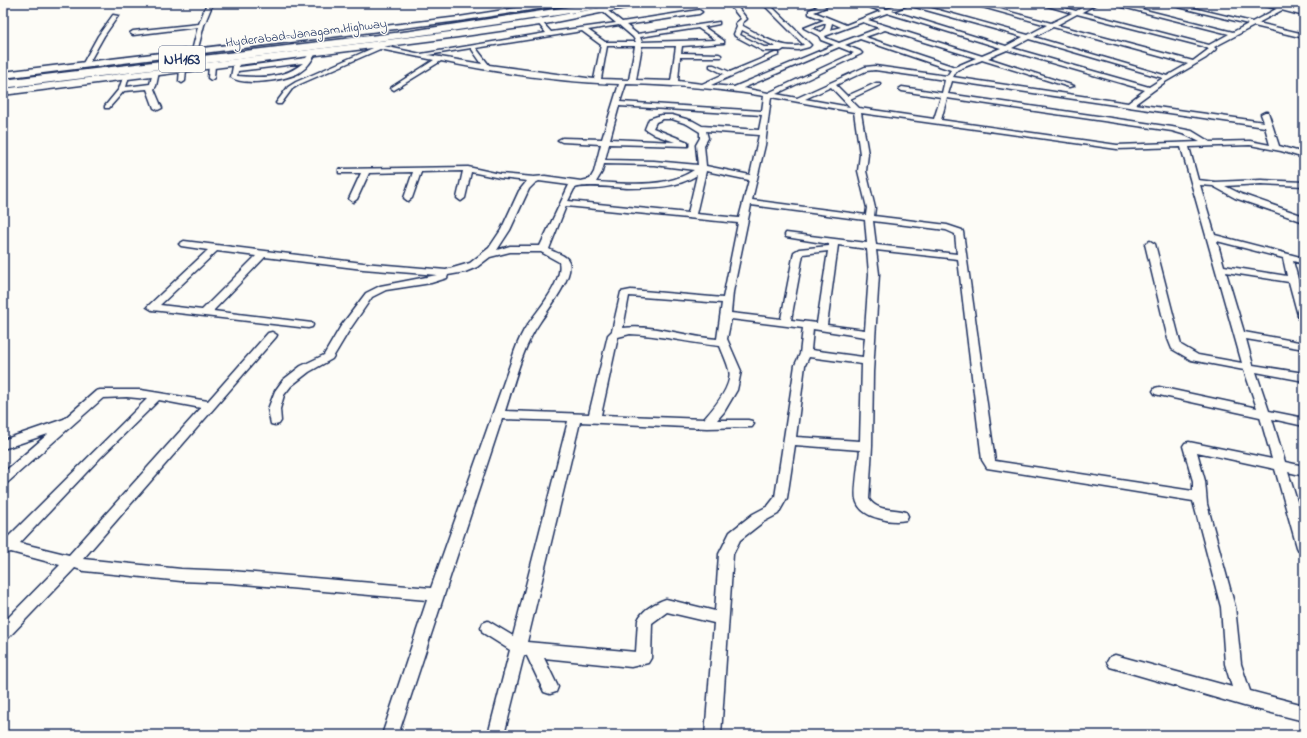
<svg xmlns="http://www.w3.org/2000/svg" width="1307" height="738" font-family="'Indie Flower',sans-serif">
  <rect width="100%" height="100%" fill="#fdfcf7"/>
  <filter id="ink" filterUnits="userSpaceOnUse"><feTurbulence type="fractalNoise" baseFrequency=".025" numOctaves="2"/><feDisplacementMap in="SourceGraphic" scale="8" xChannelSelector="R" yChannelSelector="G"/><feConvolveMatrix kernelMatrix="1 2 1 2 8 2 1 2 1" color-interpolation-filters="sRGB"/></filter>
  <g filter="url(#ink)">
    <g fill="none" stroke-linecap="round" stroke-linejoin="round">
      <g stroke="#1b2f5e" stroke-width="3">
        <g id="street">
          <path d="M 207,3 L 213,3 L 204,25 L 197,52 L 192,51 L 198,27 L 133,35 L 130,33 L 133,31 L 199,24 Z"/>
          <path d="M 728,3 L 734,3 L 747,19 L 742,23 L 743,26 C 762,36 781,50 804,45 L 762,3 L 768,3 L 811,45 L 809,47 L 798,50 L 784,49 L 781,51 L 763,51 L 735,36 L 734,34 L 737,27 L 736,23 L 741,19 ZM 742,30 L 776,47 L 764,47 L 740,35 Z"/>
          <path d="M 810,3 L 818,3 L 826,7 L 814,12 L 846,25 L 881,11 L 857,3 L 866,3 L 887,9 L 903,3 L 913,3 L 1028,35 L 1047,25 L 968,3 L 977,3 L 1051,23 L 1072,13 L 1037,3 L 1046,3 L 1076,11 L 1091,3 L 1098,3 L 1082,12 L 1209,45 L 1229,34 L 1107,3 L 1117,3 L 1233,32 L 1248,24 L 1162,3 L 1172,3 L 1252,22 L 1282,6 L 1285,8 L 1284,9 L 1258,23 L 1304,34 L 1304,38 L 1254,26 L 1214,47 L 1216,49 L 1215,50 L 1206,58 L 1165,82 L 1135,104 L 1264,122 L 1261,114 L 1265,112 L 1268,112 L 1279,146 L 1304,153 L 1304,158 L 1281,151 L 1250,145 L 1189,147 L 1198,180 L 1215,182 L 1261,180 L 1304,182 L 1304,186 L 1261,184 L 1225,186 L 1241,194 L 1304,216 L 1304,222 L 1235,198 L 1213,186 L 1200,185 L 1215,235 L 1304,258 L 1304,264 L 1293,261 L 1304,301 L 1304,322 L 1299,319 L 1289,282 L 1226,272 L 1244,332 L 1304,343 L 1304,349 L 1246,339 L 1253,365 L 1304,373 L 1304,381 L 1256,372 L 1269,411 L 1304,418 L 1304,426 L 1272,419 L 1285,462 L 1304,466 L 1304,476 L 1288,472 L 1304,524 L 1304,553 L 1299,551 L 1297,547 L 1275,469 L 1197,452 L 1205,481 L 1207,504 L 1235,607 L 1241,664 L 1250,691 L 1304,705 L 1304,721 L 1244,706 L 1110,667 L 1107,662 L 1110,657 L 1115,655 L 1232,687 L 1225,664 L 1221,607 L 1193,501 L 987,468 L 982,460 L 958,259 L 876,250 L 879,274 L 873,372 L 872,446 L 869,499 C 878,512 892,508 906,512 L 908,516 L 906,520 C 897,522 887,521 878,518 C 869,516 858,510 856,499 C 854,492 859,460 860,450 L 795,445 L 787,498 L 778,514 L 763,522 L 740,540 L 733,554 L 721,735 L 705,735 L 714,623 L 667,612 L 652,623 L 651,658 L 648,663 L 631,667 L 544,658 L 558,687 L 556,692 L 550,694 L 544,692 L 527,656 L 524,655 L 504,735 L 488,735 L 510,650 L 483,633 L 481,628 L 483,623 L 488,621 L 513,636 L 568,421 L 502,419 L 398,735 L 382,735 L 427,600 L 231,583 L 181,581 L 84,571 L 75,568 L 8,638 L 3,640 L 3,623 L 60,565 L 11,552 L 3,554 L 3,538 L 6,539 L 147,399 L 127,397 L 103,398 L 7,483 L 3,485 L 3,473 L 48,434 L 3,449 L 3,440 L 64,419 L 96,391 L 100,390 L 141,390 L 208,401 L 268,333 L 272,332 L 277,335 L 276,337 L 83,559 L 181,569 L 231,571 L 431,588 L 512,359 C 515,349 519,339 524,330 C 535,313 564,283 559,262 L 541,252 L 510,252 L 490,257 L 477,267 L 465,272 L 448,275 L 447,278 L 431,283 L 386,290 L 372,297 L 350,329 L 332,359 L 309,372 L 291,386 L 284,395 L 280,409 L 281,421 L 279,424 L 275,425 L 271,424 L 268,409 L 275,391 L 283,380 L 301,366 L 324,355 L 341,326 L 366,293 L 380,286 L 437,275 L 363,269 L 265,257 L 213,311 L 312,323 L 313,325 L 312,327 L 308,328 L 152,310 L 147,307 L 208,250 L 181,246 L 179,244 L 184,241 L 363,263 L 446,270 L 470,263 L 489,248 L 501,230 L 519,191 L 527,181 L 500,178 L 471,172 L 465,198 L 461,201 L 457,198 L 463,171 L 421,172 L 412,198 L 408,201 L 404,198 L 413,172 L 369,173 L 357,199 L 353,202 L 349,199 L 361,173 L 339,173 L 339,169 L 468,167 L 500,174 L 534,177 L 545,176 L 581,181 L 590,179 L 594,172 L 601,144 L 562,142 L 558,140 L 562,138 L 602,139 L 619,84 C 560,82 498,73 441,61 L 394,90 L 391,88 L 392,87 L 434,60 L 380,49 L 300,84 L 292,89 L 281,104 L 277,104 L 276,103 L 288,87 L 296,82 L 373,48 L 367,46 L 367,44 L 369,43 L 421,54 L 546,33 L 537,22 L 540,20 L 551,32 L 616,23 L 602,11 L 601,10 L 604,8 L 622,22 L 699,10 L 702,12 L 699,14 L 626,25 L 637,34 L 719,22 L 719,24 L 704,27 L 724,41 L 724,43 L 682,46 L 681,53 L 719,54 L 721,55 L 721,57 L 680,57 L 678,81 L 702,84 L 724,74 L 710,67 L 710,65 L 714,65 L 730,72 L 775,53 L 779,53 L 779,55 L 711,85 L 734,87 L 834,45 L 821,40 L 819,36 L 804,28 L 824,20 L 809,14 L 809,10 L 818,7 ZM 908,5 L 1023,37 L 1006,46 L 892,11 ZM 887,13 L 1001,48 L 982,56 L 868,20 ZM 1077,14 L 1202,46 L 1209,49 L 1193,61 L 1057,25 ZM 863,22 L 879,28 L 839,43 L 826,38 L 825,36 ZM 826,23 L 825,28 L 821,32 L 812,28 ZM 832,23 L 841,27 L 830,30 ZM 619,25 L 633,37 L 636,42 L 605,42 L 588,30 ZM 1053,27 L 1188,64 L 1167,76 L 1034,37 ZM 698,28 L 716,40 L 642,42 L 640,37 ZM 885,30 L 976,58 L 955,67 L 865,37 ZM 582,31 L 601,45 L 594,79 L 489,65 L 476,48 ZM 860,39 L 951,70 L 947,76 L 875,66 L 865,67 L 797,98 L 776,94 L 861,54 L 862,53 L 860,51 L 845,45 ZM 1029,39 L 1163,78 L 1149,87 L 1012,48 ZM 607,46 L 635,46 L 629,80 L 601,79 ZM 642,46 L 676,46 L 671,81 L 636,80 ZM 839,47 L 854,53 L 768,93 L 743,88 ZM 471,48 L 482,64 L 428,55 ZM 1007,50 L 1145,90 L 1128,103 L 953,77 L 957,70 L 982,60 L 1069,87 L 1074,86 L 988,58 ZM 875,70 L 945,80 L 942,93 L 902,87 L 899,89 L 902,91 L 941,97 L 934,119 L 859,108 L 850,99 L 880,85 L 880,83 L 876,83 L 847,96 L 836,85 L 866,71 ZM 952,81 L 1265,127 L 1270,145 L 1250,141 L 1210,142 L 1192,131 L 1172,127 L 948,94 ZM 626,84 C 672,85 718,88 764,96 L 762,111 L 620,102 ZM 831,87 L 850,107 L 805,99 ZM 771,97 L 854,112 L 860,154 L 858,171 L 867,208 L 866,215 L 752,200 L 765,145 ZM 947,98 L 1172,131 L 1186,135 L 1200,142 L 1117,145 L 941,120 ZM 619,106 L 762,115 L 759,130 L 702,126 L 693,121 L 672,115 L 661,115 L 649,119 L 645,129 L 655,135 L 675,142 L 610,139 ZM 861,113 L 1117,149 L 1181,147 L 1242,363 L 1198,355 L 1181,345 L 1155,244 L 1150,241 L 1145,244 L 1168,339 L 1172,349 L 1191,360 L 1244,370 L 1257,408 L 1159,387 L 1155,388 L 1153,391 L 1155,394 L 1159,395 L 1260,417 L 1272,459 L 1189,442 L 1185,443 L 1183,446 L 1193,481 L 1193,491 L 995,461 L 963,232 L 962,230 L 947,225 L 874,216 L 875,208 L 866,171 L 868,154 ZM 672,119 L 687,124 L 700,132 L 700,138 L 696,145 L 698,165 L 654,161 L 605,160 L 609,144 L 688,146 L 688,142 L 653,128 L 656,122 L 663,119 ZM 706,131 L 759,135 L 750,175 L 706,166 L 704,145 L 708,138 ZM 604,164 L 654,165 L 694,170 C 668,188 627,184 596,182 L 602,172 ZM 706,171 L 749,180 L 739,218 L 696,214 ZM 697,175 L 688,213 L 568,201 L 574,189 C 580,183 617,188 628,188 C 650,188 678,188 697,175 ZM 539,181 L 569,185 L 540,246 L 510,246 L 497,250 L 510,230 L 529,189 L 535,183 ZM 751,205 L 865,220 L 867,243 L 786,233 L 785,235 L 786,237 L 829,244 L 829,246 L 799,249 L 794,252 L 781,319 L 731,313 L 733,292 ZM 566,206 L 738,223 L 723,298 L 631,290 L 621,292 L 612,331 L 608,335 L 589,414 L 505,411 C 515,381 522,348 540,322 C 548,310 574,277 569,262 C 566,254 554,253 549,249 ZM 873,221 L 946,230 L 955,234 L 957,254 L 876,245 ZM 1217,241 L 1283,258 L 1287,276 L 1224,266 ZM 838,245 L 867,249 L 869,274 L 865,330 L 827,325 ZM 217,251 L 256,256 L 202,310 L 160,305 ZM 828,251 L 817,323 L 791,320 L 803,254 ZM 629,296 L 722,303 L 717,339 C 686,337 654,324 623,328 ZM 731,319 L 803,328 L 800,354 L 795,365 L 775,497 L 768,506 L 753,514 L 730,532 L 719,554 L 715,611 L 666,599 C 655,603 643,609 638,620 L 636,652 L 527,642 L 580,422 L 707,428 L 752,427 L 754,424 L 752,421 L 748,420 L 717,420 L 724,412 L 737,390 L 741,371 L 727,339 ZM 813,329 L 865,337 L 863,357 L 811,350 ZM 630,334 C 660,335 689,343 720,346 C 723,354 727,362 729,370 C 733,385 714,408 704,419 L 601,415 L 618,337 ZM 809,357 L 862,364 L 860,441 L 796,437 L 805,365 ZM 159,400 L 201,408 L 69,555 L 20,543 L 100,458 Z"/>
          <path d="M 113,15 L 118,16 L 104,36 L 87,66 L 83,66 L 82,65 L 98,36 Z"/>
          <path d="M 311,52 L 316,53 C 312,60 308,67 300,72 C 288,80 242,87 231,77 L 234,61 L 238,61 L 239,67 L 306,58 ZM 303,63 C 284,79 261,78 237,76 L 238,71 Z"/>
          <path d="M 212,63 L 215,65 L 214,78 L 211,80 L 208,78 L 209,65 Z"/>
          <path d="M 183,67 L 186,69 L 185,81 L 182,83 L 179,81 L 180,69 Z"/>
          <path d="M 156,70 L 159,72 L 156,86 L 154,89 L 162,108 L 158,110 L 154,108 L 147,89 L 124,91 L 109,108 L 105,108 L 105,106 L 119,89 L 124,75 L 129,76 L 126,87 L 150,84 L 153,72 Z"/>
        </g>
      </g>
      <g stroke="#1b2f5e" stroke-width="3">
        <g id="secondary">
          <path d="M 548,3 L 568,3 L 564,5 L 459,21 L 3,78 L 3,72 L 459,17 Z"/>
          <path d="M 627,3 L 644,3 L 640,5 L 540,25 L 458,37 L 3,95 L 3,89 L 458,31 L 540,19 Z"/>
          <path d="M 1261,3 L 1274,3 L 1304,11 L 1304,16 L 1262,5 Z"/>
        </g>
      </g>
      <g stroke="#1b2f5e" stroke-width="3">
        <path id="highway" d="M 594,3 L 617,3 L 612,6 C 410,40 206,63 3,88 L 3,80 L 411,31 Z"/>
      </g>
      <use href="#street" fill="#fdfcf7" fill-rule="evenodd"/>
      <use href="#secondary" fill="#fdfcf7" fill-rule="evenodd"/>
      <use href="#highway" fill="#fdfcf7" fill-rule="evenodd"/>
    </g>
  </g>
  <g text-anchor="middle" stroke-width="3" stroke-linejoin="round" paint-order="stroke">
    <g font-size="13" fill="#1b2f5e" stroke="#fdfcf7">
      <text transform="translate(306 32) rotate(-7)" y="5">Hyderabad-Janagam Highway</text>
    </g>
    <rect fill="#fdfcf7" stroke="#5f6c8c" stroke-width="1" x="159" y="46" width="46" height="26" rx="3"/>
    <g font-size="15" font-weight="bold" fill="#1b2f5e">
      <text x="182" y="64">NH163</text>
    </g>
  </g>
  <rect width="1307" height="738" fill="none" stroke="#fdfcf7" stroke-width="16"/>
  <rect x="8" y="8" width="1291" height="722" fill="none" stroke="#1b2f5e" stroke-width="1.5" filter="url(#ink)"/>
</svg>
